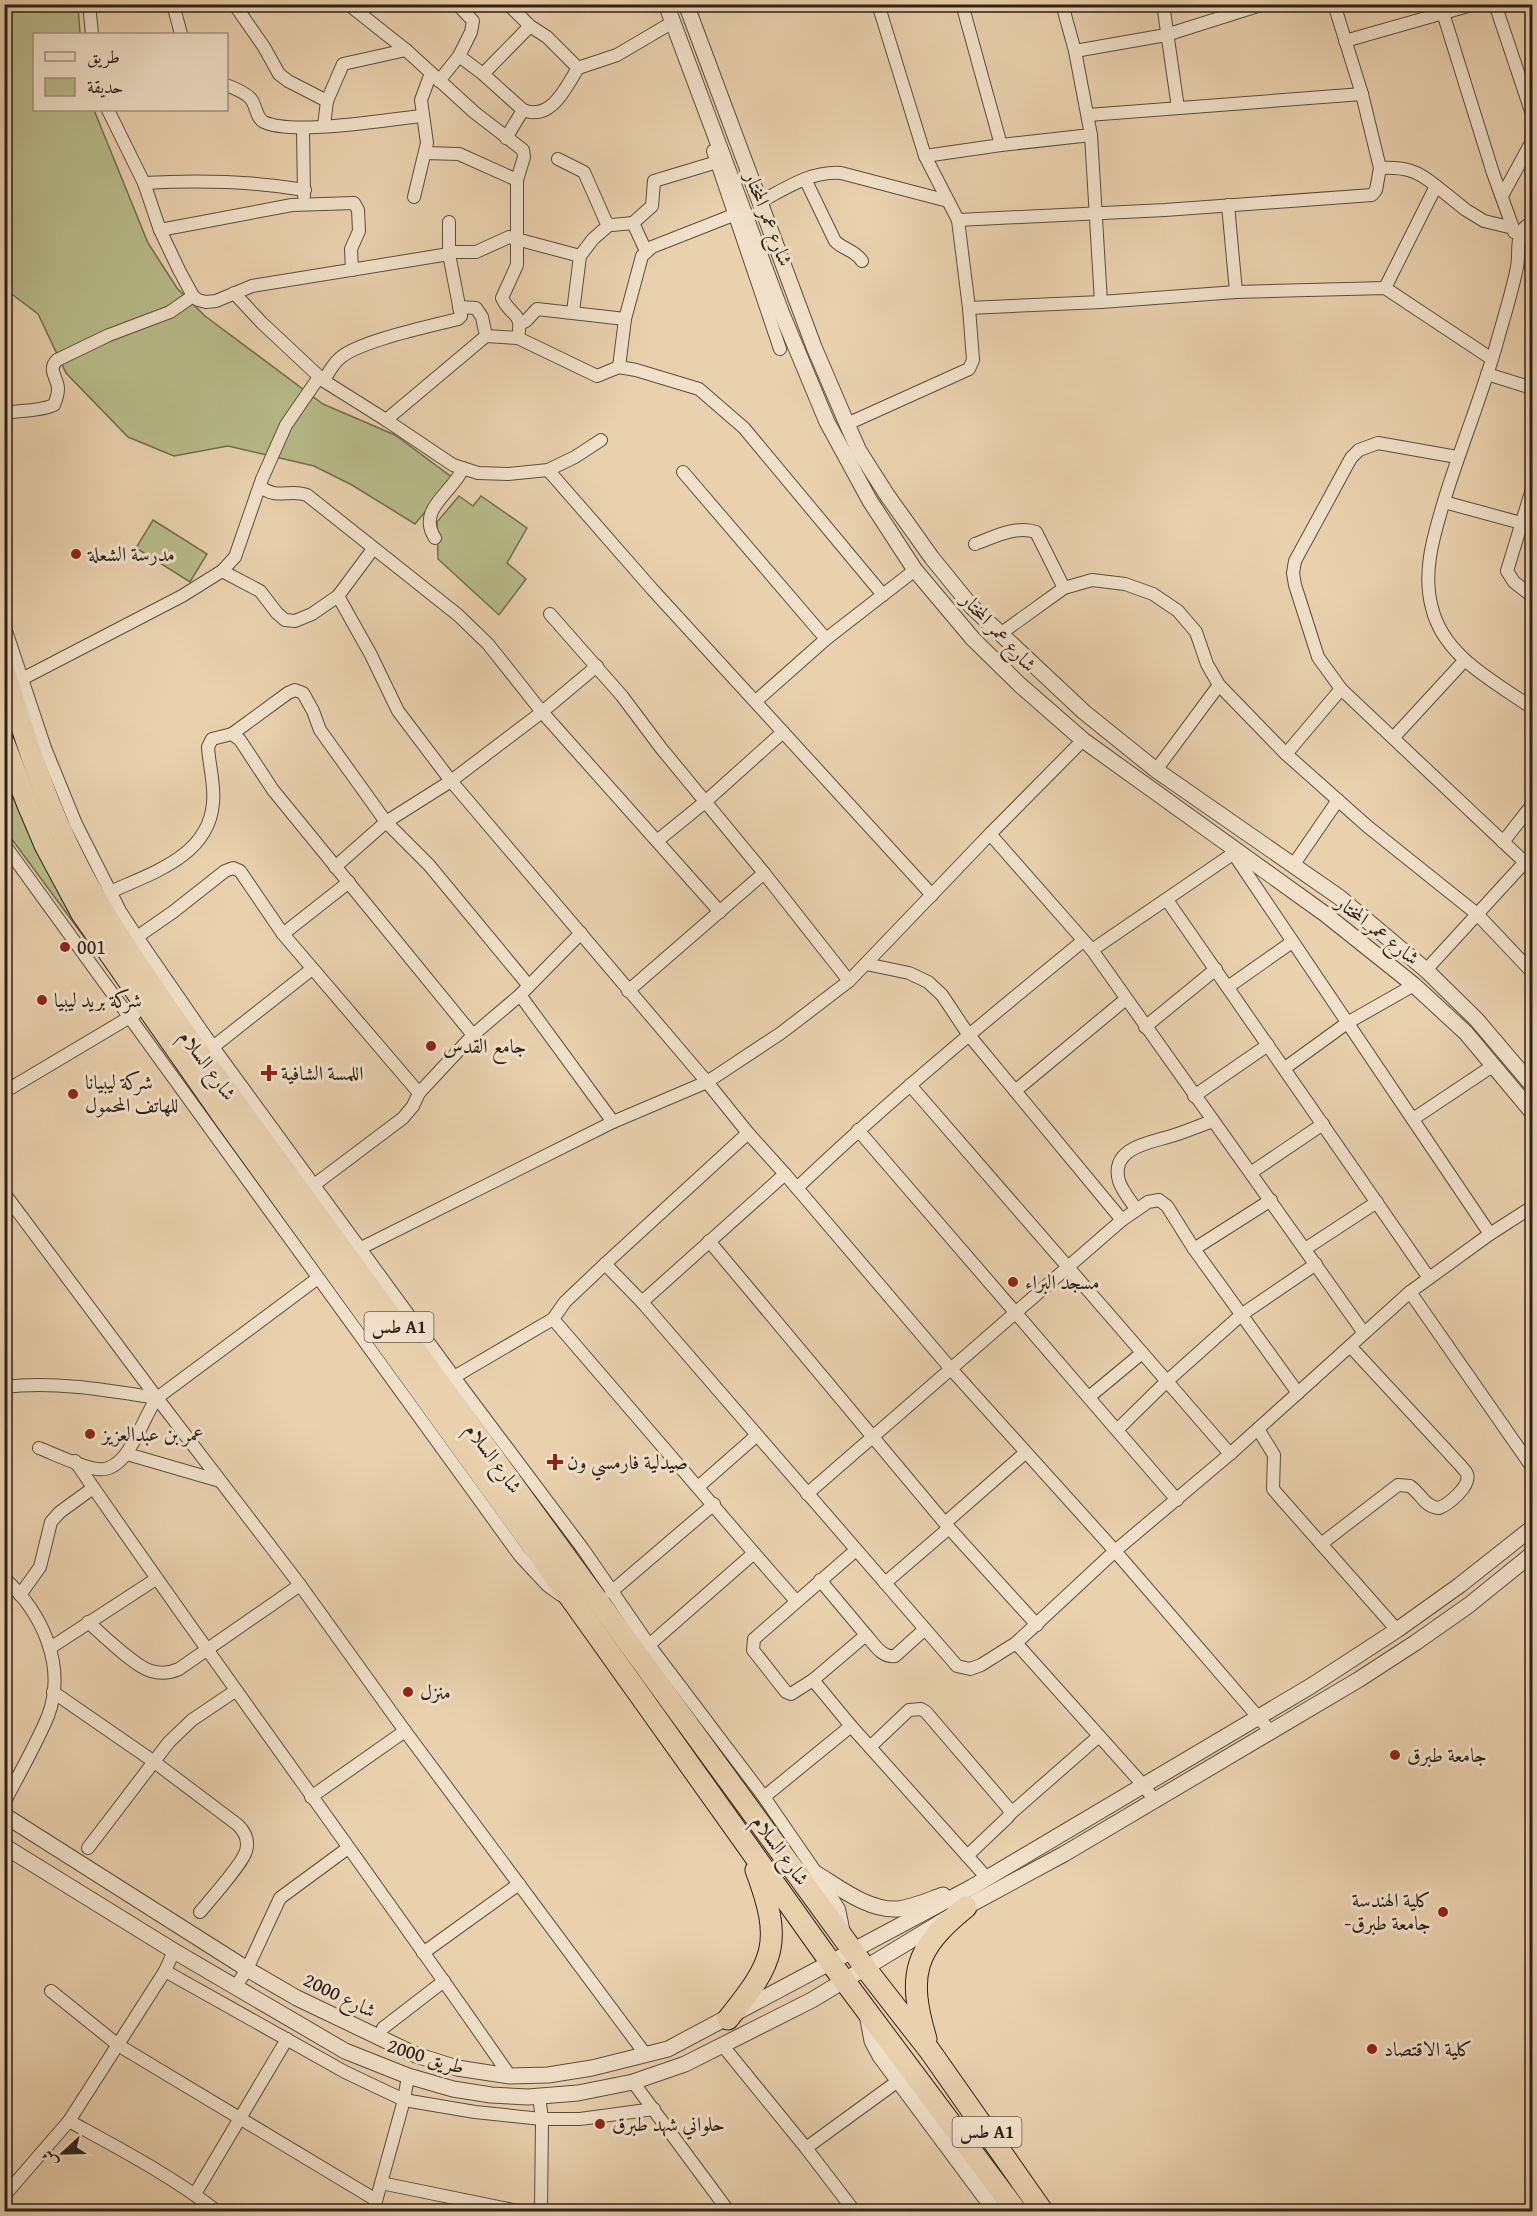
<svg xmlns="http://www.w3.org/2000/svg" width="1537" height="2216" font-family="'Gentium Book Plus',Amiri,serif">
  <rect width="100%" height="100%" fill="#e9d1ae"/>
  <filter id="stains"><feTurbulence type="fractalNoise" baseFrequency=".00333" numOctaves="4"/><feColorMatrix values="0 0 0 0 .2 0 0 0 0 .09 0 0 0 0 .02 0 0 0 .5 -.17"/></filter>
  <radialGradient id="worn" r=".72"><stop offset=".6" stop-color="#630" stop-opacity="0"/><stop offset="1" stop-color="#630" stop-opacity=".3"/></radialGradient>
  <g fill="#b8bb8a" stroke="#726e51" stroke-width="1.5">
    <path d="M 4,5 L 78,5 L 80,34 L 34,34 L 34,110 L 94,110 L 148,243 L 177,288 L 205,316 L 323,404 L 395,435 L 453,478 L 415,524 L 352,485 L 314,466 L 228,446 L 174,456 L 128,437 L 66,373 L 38,314 L 5,289 Z"/>
    <path d="M 459,496 L 473,506 L 481,496 L 527,528 L 507,563 L 526,579 L 499,615 L 438,559 L 437,522 Z"/>
    <path d="M 153,520 L 207,554 L 190,582 L 136,548 Z"/>
    <path d="M 4,768 L 14,799 L 90,945 L 5,830 Z"/>
  </g>
  <g fill="none" stroke-linecap="round" stroke-linejoin="round">
    <g stroke="#5c4c3e" stroke-width="14">
      <g id="minor">
        <path d="M 89,4 L 92,34"/>
        <path d="M 173,4 L 181,34"/>
        <path d="M 234,4 L 264,47 L 279,74 L 288,81 L 327,101"/>
        <path d="M 348,4 L 406,50 L 474,112 L 523,150 L 524,157 L 517,180 L 517,265 L 502,298 C 512,319 523,310 518,338"/>
        <path d="M 457,4 L 473,21 L 471,32 L 459,56"/>
        <path d="M 878,4 L 925,156 L 958,220 L 969,308 L 1101,302 L 1236,292 L 1385,288 L 1492,359"/>
        <path d="M 1062,4 L 1075,51 L 1091,135 L 1101,302"/>
        <path d="M 1163,4 L 1178,108"/>
        <path d="M 1495,4 L 1532,114"/>
        <path d="M 512,8 L 530,26 L 547,37 L 578,68"/>
        <path d="M 1443,13 L 1493,173 L 1513,228"/>
        <path d="M 1345,41 L 1475,4"/>
        <path d="M 1075,51 L 1166,35 L 1264,4"/>
        <path d="M 483,74 L 530,26"/>
        <path d="M 439,81 L 459,56 L 483,74 L 523,110 C 551,121 565,89 578,68 L 617,55 L 673,22"/>
        <path d="M 226,85 C 234,88 245,92 251,99 C 256,105 256,118 264,122 C 293,136 388,119 422,116"/>
        <path d="M 108,110 L 144,183 L 160,230 L 179,270 L 193,296 L 198,300 L 206,302 L 216,301 L 252,286 L 449,254"/>
        <path d="M 1088,115 L 1362,94"/>
        <path d="M 324,126 L 327,101 L 343,64 L 406,50"/>
        <path d="M 303,128 L 304,196"/>
        <path d="M 506,138 L 523,110"/>
        <path d="M 1001,145 L 1091,135"/>
        <path d="M 713,151 L 780,349"/>
        <path d="M 425,153 L 459,154 L 517,180"/>
        <path d="M 925,156 L 1001,145 L 962,4"/>
        <path d="M 558,159 L 584,172 L 607,224 L 612,225 L 633,223 L 646,251"/>
        <path d="M 1380,168 C 1405,167 1417,170 1436,186 L 1385,288"/>
        <path d="M 805,179 L 835,241 C 844,250 855,250 862,261"/>
        <path d="M 144,183 C 197,180 252,181 305,190"/>
        <path d="M 1436,186 L 1466,210 L 1484,221 L 1513,228 L 1514,232"/>
        <path d="M 1502,196 L 1532,141"/>
        <path d="M 414,197 L 427,143 L 421,100 L 431,73"/>
        <path d="M 760,202 C 786,188 811,171 841,173 L 948,201"/>
        <path d="M 1228,205 L 1236,292"/>
        <path d="M 958,220 L 1165,210 L 1372,195 L 1376,190 L 1380,168 L 1362,94 L 1334,4"/>
        <path d="M 633,223 L 652,206 L 654,181 L 717,162"/>
        <path d="M 1532,223 C 1527,225 1522,229 1520,235 C 1517,245 1519,256 1517,267 C 1512,293 1503,320 1496,346 C 1481,398 1460,449 1444,501 C 1434,535 1422,572 1432,608 C 1444,657 1494,681 1532,708"/>
        <path d="M 160,230 L 292,205 L 354,203 L 358,210 L 359,231 L 351,249 L 352,270"/>
        <path d="M 450,252 L 476,252 L 509,237 L 580,256"/>
        <path d="M 234,293 L 262,323 L 324,381 L 386,420 L 453,465 L 478,473 L 508,474 L 548,470 L 575,457 L 601,440"/>
        <path d="M 573,312 L 580,256 L 593,239 L 609,225"/>
        <path d="M 520,324 L 526,321 L 537,309 L 625,319"/>
        <path d="M 486,336 L 518,338 L 597,376 L 619,367 L 636,370 L 699,389 L 744,428 L 883,595"/>
        <path d="M 619,367 L 625,319 L 642,256 L 652,247 L 736,214"/>
        <path d="M 1487,374 L 1532,388"/>
        <path d="M 324,381 C 328,373 333,364 340,358 C 359,341 431,326 458,319 L 461,316 L 449,254 L 449,222"/>
        <path d="M 4,413 C 22,410 37,412 54,405 C 56,400 58,395 58,389 C 58,378 47,370 57,360 L 109,335 L 170,312 L 193,296"/>
        <path d="M 386,420 L 486,336 L 482,317 L 476,308 L 459,307"/>
        <path d="M 847,424 L 969,369 L 973,360 L 969,308"/>
        <path d="M 548,470 L 652,589 L 932,895"/>
        <path d="M 683,472 L 826,639"/>
        <path d="M 260,486 C 277,501 289,488 307,495 L 458,615 L 488,644 L 542,712 L 720,912"/>
        <path d="M 1532,489 L 1507,571 L 1514,582 L 1532,596"/>
        <path d="M 1444,502 L 1532,526"/>
        <path d="M 435,538 C 416,509 453,493 463,468"/>
        <path d="M 975,544 C 994,537 1017,525 1036,532 L 1064,588"/>
        <path d="M 222,571 L 260,591 L 277,613 L 285,620 L 295,621 L 312,614 L 338,596 L 373,549"/>
        <path d="M 338,596 L 371,655 L 398,711 L 451,781 L 707,1082 L 748,1133 L 785,1174 L 951,1369 L 1115,1551 L 1271,1732"/>
        <path d="M 550,614 L 622,696 L 661,748 L 764,873 L 849,981"/>
        <path d="M 4,625 L 45,748 L 76,824 L 120,911 L 137,937 L 213,1047 L 454,1377 L 583,1549 L 649,1645 L 764,1797 L 817,1874 L 839,1909 L 844,1933"/>
        <path d="M 1000,634 L 1064,588 L 1092,580 L 1125,584 L 1153,594 L 1178,611 L 1196,632 L 1207,664 L 1219,685 L 1286,754 L 1367,826 L 1477,914 L 1532,972"/>
        <path d="M 22,679 L 182,596 L 222,571 L 235,557 L 262,479 L 286,425 L 319,377"/>
        <path d="M 1341,689 L 1318,657 L 1295,585 L 1293,573 L 1295,561 L 1351,458 L 1359,450 L 1378,443 L 1457,457"/>
        <path d="M 756,701 L 826,639 L 915,570"/>
        <path d="M 232,734 L 288,693 L 295,690 L 303,693 L 313,711 L 320,730 L 386,822 L 429,865 L 529,986"/>
        <path d="M 1394,737 L 1464,661"/>
        <path d="M 1286,754 L 1341,689 L 1532,869"/>
        <path d="M 1156,770 L 1219,685"/>
        <path d="M 990,834 L 1083,740"/>
        <path d="M 657,841 L 705,802 L 783,732"/>
        <path d="M 1503,842 L 1532,805"/>
        <path d="M 4,844 L 520,1556 L 547,1585 L 561,1595"/>
        <path d="M 1237,851 L 1092,950 L 1364,1333"/>
        <path d="M 1233,853 L 1490,1234"/>
        <path d="M 1294,864 L 1338,800"/>
        <path d="M 335,867 L 386,822 L 451,781 L 542,712 L 597,666"/>
        <path d="M 110,892 C 152,873 209,856 213,803 C 215,785 209,765 208,747 L 212,739 L 232,734 L 240,740 L 273,790 L 473,1035"/>
        <path d="M 1167,900 L 1429,1278"/>
        <path d="M 283,934 L 349,882"/>
        <path d="M 137,937 L 173,912 L 225,871 L 233,868 L 240,871 L 283,934 L 419,1093"/>
        <path d="M 866,964 L 909,973 L 928,982 L 942,995 L 968,1034 L 1122,1220"/>
        <path d="M 1426,970 L 1525,862"/>
        <path d="M 1228,987 L 1292,942"/>
        <path d="M 628,991 L 764,873"/>
        <path d="M 520,995 L 613,1122"/>
        <path d="M 1145,1027 L 1216,969"/>
        <path d="M 213,1047 L 312,969"/>
        <path d="M 1285,1068 L 1347,1023 L 1414,985"/>
        <path d="M 910,1085 L 1230,1454"/>
        <path d="M 1015,1091 L 1126,999"/>
        <path d="M 4,1092 L 135,1014"/>
        <path d="M 1194,1096 L 1268,1045"/>
        <path d="M 1413,1119 L 1494,1065"/>
        <path d="M 858,1130 L 1177,1500"/>
        <path d="M 1252,1172 L 1323,1124"/>
        <path d="M 314,1185 L 403,1118 L 413,1106 L 419,1093 L 473,1035 L 520,995 L 581,933"/>
        <path d="M 797,1188 C 888,1101 985,1021 1083,941"/>
        <path d="M 4,1193 L 157,1398 L 300,1585 L 405,1731 L 646,2055"/>
        <path d="M 1136,1209 C 1131,1201 1122,1191 1119,1181 C 1110,1149 1147,1143 1168,1137 C 1183,1133 1198,1126 1213,1121"/>
        <path d="M 709,1241 L 949,1528 L 1037,1625"/>
        <path d="M 361,1248 L 613,1122 L 707,1082 L 781,1033 L 849,981 L 990,834 L 1092,950"/>
        <path d="M 1194,1249 L 1271,1200"/>
        <path d="M 1305,1249 L 1377,1202"/>
        <path d="M 605,1264 L 642,1302 L 957,1666 L 970,1669 L 981,1665 L 1016,1643 L 1115,1551 L 1230,1454 L 1410,1292 L 1490,1234 L 1532,1207"/>
        <path d="M 1410,1292 L 1532,1467"/>
        <path d="M 642,1302 L 785,1174"/>
        <path d="M 553,1319 L 754,1553 L 649,1645"/>
        <path d="M 454,1377 L 553,1319 L 565,1302 L 605,1264 L 748,1133"/>
        <path d="M 4,1387 C 56,1381 106,1390 157,1398"/>
        <path d="M 1089,1397 L 1142,1353"/>
        <path d="M 1118,1429 L 1166,1382 L 1241,1315 L 1316,1264"/>
        <path d="M 1258,1429 L 1274,1455 L 1273,1489 L 1278,1495 L 1397,1630"/>
        <path d="M 39,1448 C 57,1455 78,1466 97,1469 C 128,1474 141,1420 157,1398 L 318,1278"/>
        <path d="M 127,1454 L 220,1481"/>
        <path d="M 75,1461 C 217,1668 367,1869 510,2076"/>
        <path d="M 698,1487 L 756,1436"/>
        <path d="M 807,1494 L 1122,1220 L 1148,1202 L 1159,1200 L 1167,1206 L 1194,1249 L 1298,1393"/>
        <path d="M 945,1523 L 1025,1453"/>
        <path d="M 1321,1544 L 1398,1485 L 1410,1486 C 1421,1494 1425,1507 1439,1508 C 1449,1504 1471,1486 1467,1474 C 1466,1471 1463,1469 1461,1466 L 1350,1346"/>
        <path d="M 754,1553 L 796,1601"/>
        <path d="M 4,1578 C 42,1612 67,1666 48,1716 C 36,1745 19,1774 4,1803"/>
        <path d="M 820,1580 L 866,1635 L 813,1680 L 851,1726"/>
        <path d="M 885,1583 L 949,1528"/>
        <path d="M 611,1592 L 714,1504"/>
        <path d="M 20,1595 L 40,1567 L 51,1522 L 60,1512 L 93,1488"/>
        <path d="M 88,1622 C 103,1635 134,1666 151,1671 C 161,1674 170,1673 179,1669 L 300,1585"/>
        <path d="M 866,1635 C 875,1645 882,1658 895,1656 L 925,1629"/>
        <path d="M 1016,1643 L 1144,1786 L 1155,1801"/>
        <path d="M 50,1648 L 156,1579"/>
        <path d="M 813,1680 L 791,1694 L 786,1692 L 753,1650 L 754,1639 L 856,1550"/>
        <path d="M 53,1692 L 153,1761 L 238,1825 C 245,1832 249,1841 246,1851 C 243,1863 210,1900 200,1912"/>
        <path d="M 870,1747 L 909,1710 L 921,1709 L 926,1712 L 1009,1809 L 1010,1814 L 1007,1818 L 967,1856"/>
        <path d="M 311,1797 L 405,1731"/>
        <path d="M 764,1797 L 851,1726 L 987,1878"/>
        <path d="M 1010,1814 L 1099,1736"/>
        <path d="M 88,1848 L 169,1742 L 192,1720 L 235,1691"/>
        <path d="M 423,1953 L 519,1884"/>
        <path d="M 165,1971 L 345,2072 L 404,2100 L 475,2112 L 542,2119 L 580,2119 L 654,2109"/>
        <path d="M 235,1988 L 247,1969 L 280,1898 L 348,1848"/>
        <path d="M 51,1991 L 118,2045 L 376,2200"/>
        <path d="M 383,2028 L 444,1981"/>
        <path d="M 723,2046 L 806,2148 L 855,2212"/>
        <path d="M 633,2082 L 729,2212"/>
        <path d="M 539,2096 L 542,2119 L 541,2212"/>
        <path d="M 69,2121 C 120,2149 172,2176 218,2212"/>
        <path d="M 806,2148 L 898,2081"/>
        <path d="M 381,2183 L 523,2212"/>
        <path d="M 195,2194 L 287,2039"/>
        <path d="M 4,2196 L 69,2121 L 165,1971 L 174,1951"/>
        <path d="M 4,2208 L 8,2212"/>
        <path d="M 373,2212 L 404,2100 L 408,2076"/>
      </g>
    </g>
    <g stroke="#5c4c3e" stroke-width="17">
      <g id="tertiary">
        <path d="M 666,4 L 782,314 L 827,422 L 870,501 L 915,570 L 973,639 L 1020,685 L 1083,740 L 1325,914 L 1414,985 L 1466,1033 L 1532,1112"/>
        <path d="M 686,4 L 814,347 L 847,424 L 859,451 L 887,495 L 932,558 L 971,606 L 1084,712 L 1156,770 L 1339,897 L 1426,970 L 1476,1019 L 1532,1085"/>
        <path d="M 4,1815 L 247,1969 L 297,1998 L 416,2055 L 457,2068 L 510,2076 L 548,2075 L 592,2068 L 668,2049 L 972,1887 L 1311,1686 L 1397,1630 L 1460,1585 L 1532,1528"/>
        <path d="M 4,1846 L 174,1951 L 345,2051 L 408,2076 L 453,2089 L 491,2095 L 528,2097 L 578,2093 L 633,2082 L 685,2064 L 812,2000 L 966,1907 L 1064,1854 L 1358,1680 L 1415,1643 L 1469,1605 L 1532,1554"/>
        <path d="M 817,1874 C 840,1888 869,1911 898,1909 C 913,1907 929,1900 943,1895"/>
        <path d="M 867,2014 L 872,2041 L 880,2056 L 996,2212"/>
      </g>
    </g>
    <g stroke="#2d2018" stroke-width="23">
      <g id="trunk">
        <path d="M 4,671 C 25,738 46,805 79,868 C 106,921 141,969 174,1019 L 866,1969 L 930,2051 L 1043,2212"/>
        <path d="M 4,743 L 28,805 L 45,845 L 82,914 L 225,1119 L 577,1607 L 831,1963 L 1017,2212"/>
        <path d="M 728,2019 C 775,1961 783,1942 756,1870"/>
        <path d="M 926,2039 C 907,1975 914,1949 966,1907"/>
      </g>
    </g>
    <use href="#minor" stroke="#f1e1ca" stroke-width="12"/>
    <use href="#tertiary" stroke="#f1e1ca" stroke-width="15"/>
    <use href="#trunk" stroke="#e9d1ae" stroke-width="21"/>
  </g>
  <g fill="#8f2418" stroke="#f1e1ca" stroke-width="2">
    <circle cx="76" cy="554" r="6"/>
    <circle cx="65" cy="947" r="6"/>
    <circle cx="42" cy="1000" r="6"/>
    <circle cx="431" cy="1046" r="6"/>
    <path d="M266 1064h6v6h6v6h-6v6h-6v-6h-6v-6h6z"/>
    <circle cx="73" cy="1094" r="6"/>
    <circle cx="1013" cy="1282" r="6"/>
    <circle cx="90" cy="1434" r="6"/>
    <path d="M552 1453h6v6h6v6h-6v6h-6v-6h-6v-6h6z"/>
    <circle cx="408" cy="1692" r="6"/>
    <circle cx="1395" cy="1755" r="6"/>
    <circle cx="1443" cy="1912" r="6"/>
    <circle cx="1372" cy="2049" r="6"/>
    <circle cx="600" cy="2124" r="6"/>
  </g>
  <g text-anchor="middle" stroke-width="6" stroke-linejoin="round" paint-order="stroke">
    <g fill="#f1e1ca" stroke="#685a4d" stroke-width="1.5">
      <rect x="364.5" y="1312" width="69" height="30" rx="4.5"/>
      <rect x="952.5" y="2117" width="69" height="30" rx="4.5"/>
    </g>
    <g font-size="18" font-weight="bold" fill="#2d2018">
      <text x="399" y="1333">طس A1</text>
      <text x="987" y="2138">طس A1</text>
    </g>
    <g font-size="20" fill="#2d2018" stroke="#f1e1ca">
      <text transform="translate(769 219) rotate(69)" y="7">شارع عمر المختار</text>
      <text transform="translate(999 632) rotate(47)" y="7">شارع عمر المختار</text>
      <text transform="translate(1378 930) rotate(38)" y="7">شارع عمر المختار</text>
      <text transform="translate(208 1065) rotate(54)" y="7">شارع السلام</text>
      <text transform="translate(494 1458) rotate(54)" y="7">شارع السلام</text>
      <text transform="translate(781 1850) rotate(54)" y="7">شارع السلام</text>
      <text transform="translate(340 1995) rotate(26)" y="7">شارع 2000</text>
      <text transform="translate(426 2056) rotate(17)" y="7">طريق 2000</text>
    </g>
    <g font-size="20" fill="#2d2018" stroke="#f1e1ca" text-anchor="start">
      <text x="88" y="561">مدرسة الشعلة</text>
      <text x="77" y="954">001</text>
      <text x="54" y="1007">شركة بريد ليبيا</text>
      <text x="443" y="1053">جامع القدس</text>
      <text x="281" y="1080">اللمسة الشافية</text>
      <text x="85" y="1089">شركة ليبيانا<tspan x="85" dy="23">للهاتف المحمول</tspan></text>
      <text x="1025" y="1289">مسجد البراء</text>
      <text x="102" y="1441">عمر بن عبدالعزيز</text>
      <text x="567" y="1469">صيدلية فارمسي ون</text>
      <text x="420" y="1699">منزل</text>
      <text x="1407" y="1762">جامعة طبرق</text>
      <text x="1431" y="1907" text-anchor="end">كلية الهندسة<tspan x="1431" dy="23">-جامعة طبرق</tspan></text>
      <text x="1384" y="2056">كلية الاقتصاد</text>
      <text x="612" y="2131">حلواني شهد طبرق</text>
    </g>
  </g>
  <rect width="1537" height="2216" fill="none" stroke="#e9d1ae" stroke-width="24"/>
  <rect x="6" y="6" width="1525" height="2204" fill="none" stroke="#2d2018" stroke-width="3"/>
  <rect x="12" y="12" width="1513" height="2192" fill="none" stroke="#2d2018" stroke-width="1.5"/>
  <rect x="33" y="33" width="195" height="78" fill="#f1e1ca" stroke="#a39483" stroke-width="1.5"/>
  <rect x="45" y="52" width="30" height="9" fill="#f1e1ca" stroke="#a39483" stroke-width="1.5"/>
  <text x="87" y="63" font-size="18" fill="#2d2018">طريق</text>
  <rect x="45" y="78" width="30" height="18" fill="#b8bb8a" stroke="#a39483" stroke-width="1.5"/>
  <text x="87" y="93" font-size="18" fill="#2d2018">حديقة</text>
  <g transform="translate(63 2153) rotate(248)" stroke="#f1e1ca" stroke-width="4.5" paint-order="stroke">
  <path d="M0-4.5L10 22L0 15L-10 22Z" fill="#2d2018"/>
  <text y="-9" font-size="16" font-weight="bold" text-anchor="middle" fill="#2d2018">ش</text>
  </g>
  <rect width="100%" height="100%" filter="url(#stains)"/>
  <rect width="100%" height="100%" fill="url(#worn)"/>
</svg>
